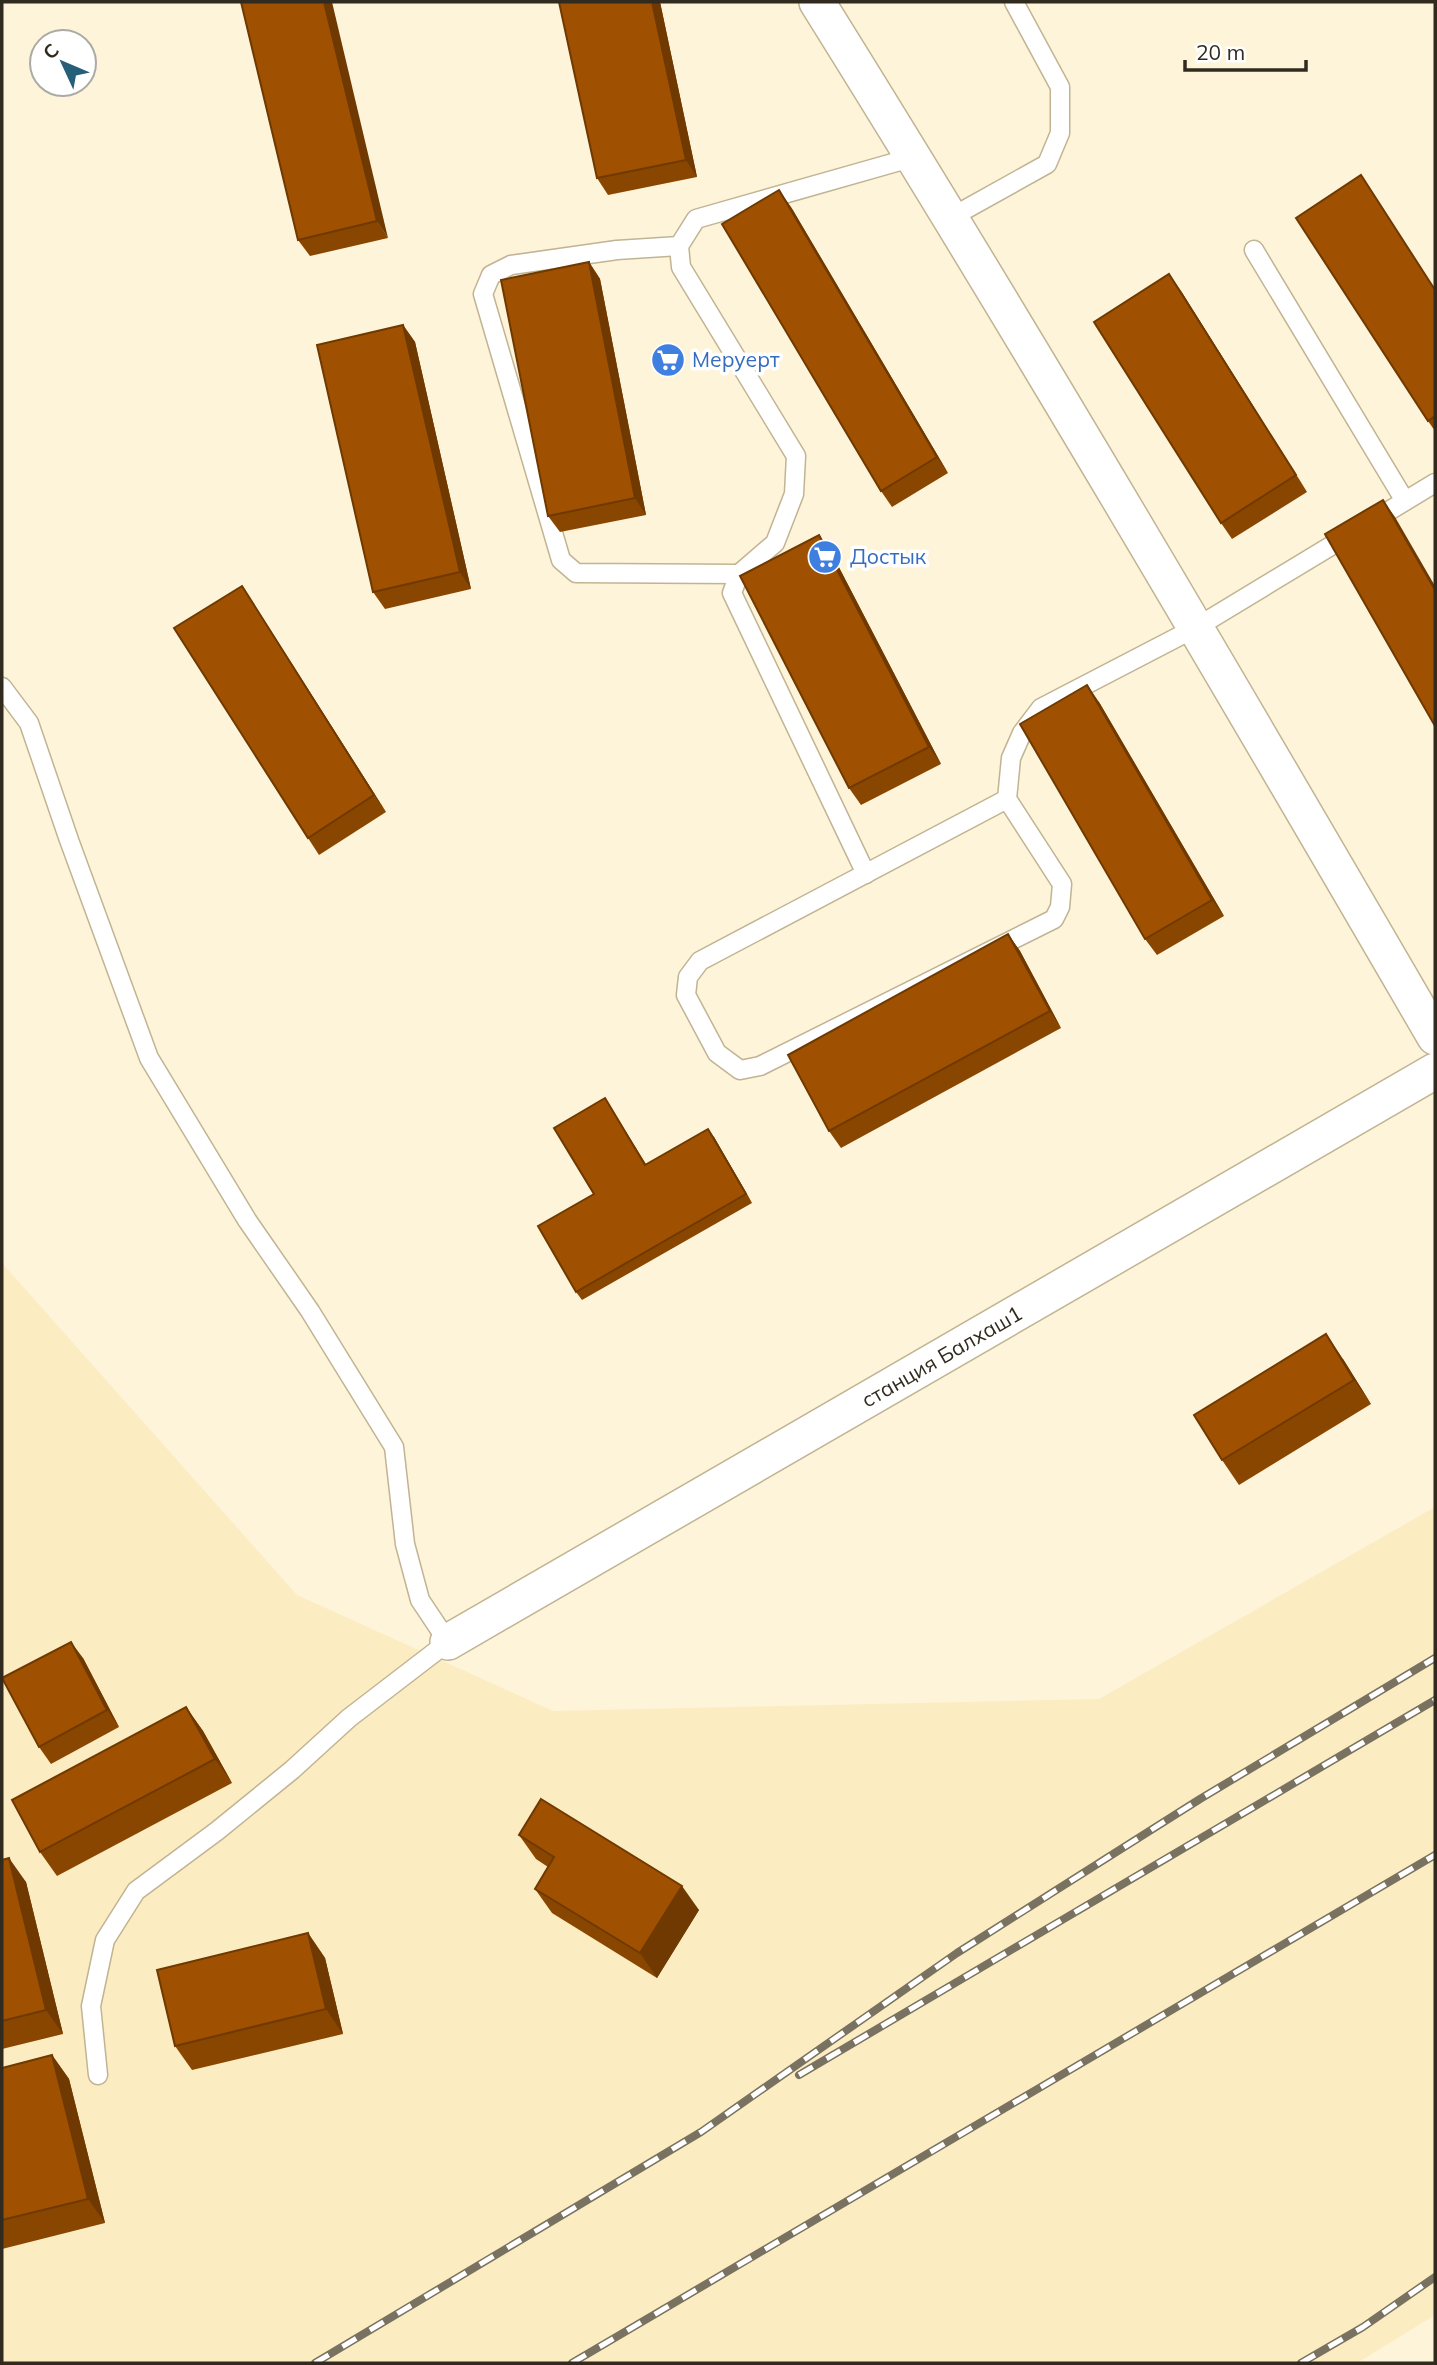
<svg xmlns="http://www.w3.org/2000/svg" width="1437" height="2365" font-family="Mulish,sans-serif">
  <rect width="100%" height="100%" fill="#fef4d9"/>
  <path fill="#fcecc2" d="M 2,1263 L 297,1595 L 553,1711 L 1099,1699 L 1435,1507 L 1435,2315 L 1357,2363 L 2,2363 Z"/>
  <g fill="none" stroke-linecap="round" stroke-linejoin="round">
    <g stroke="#c1b493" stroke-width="21">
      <g id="service">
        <path d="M 950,218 L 1047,164 L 1060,133 L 1060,87 L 1014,2"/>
        <path d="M 679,246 L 617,250 L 511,265 L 491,275 L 483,294 L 561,560 L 576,573 L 739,574"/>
        <path d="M 1254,250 L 1405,501"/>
        <path d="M 2,687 L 29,723 L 69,840 L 149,1058 L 247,1220 L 310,1311 L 394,1447 L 405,1544 L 420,1600 L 448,1642 L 349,1718 L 292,1770 L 217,1831 L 136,1891 L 105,1940 L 91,2006 L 98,2075"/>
        <path d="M 1007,799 L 1062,884 L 1060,907 L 1054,919 L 760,1066 L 740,1070 L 717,1053 L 686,995 L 688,977 L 700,961 Z"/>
        <path d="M 1007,799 L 1011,758 L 1022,733 L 1041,708 L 1197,627 L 1435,483"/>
        <path d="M 866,874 L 732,593 L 739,574 L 775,543 L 794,494 L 796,456 L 681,267 L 679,246 L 696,219 L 914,157"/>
      </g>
    </g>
    <g stroke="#c1b493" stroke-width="38">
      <g id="minor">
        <path d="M 817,2 C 1030,343 1233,690 1435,1037"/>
        <path d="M 448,1642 L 1435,1071"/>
      </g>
    </g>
    <use href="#service" stroke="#fff" stroke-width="18"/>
    <use href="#minor" stroke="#fff" stroke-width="35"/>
    <g stroke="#797260" stroke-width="8">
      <g id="rail">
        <path d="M 799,2075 L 1435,1700"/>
        <path d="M 315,2363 L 701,2132 L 957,1953 L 1200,1799 L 1435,1658"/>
        <path d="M 572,2363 L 1435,1855"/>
        <path d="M 1301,2363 L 1363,2327 L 1435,2277"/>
      </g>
    </g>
    <use href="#rail" stroke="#fff" stroke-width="5" stroke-dasharray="16" stroke-linecap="butt"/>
  </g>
  <g fill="#894601">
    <path d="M 241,2 L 388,238 L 310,256 L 298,240 Z"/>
    <path d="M 559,2 L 660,2 L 697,177 L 608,195 L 597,178 Z"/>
    <path d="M 1361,175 L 1435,289 L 1435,431 L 1428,421 Z"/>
    <path d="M 791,207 L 948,473 L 892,507 L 881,491 Z"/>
    <path d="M 589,262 L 600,279 L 646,515 L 560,532 L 548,516 Z"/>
    <path d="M 1181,291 L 1307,492 L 1232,539 L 1221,523 Z"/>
    <path d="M 403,325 L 415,342 L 471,589 L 385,609 L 373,592 Z"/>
    <path d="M 831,552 L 941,764 L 861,805 L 849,788 Z"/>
    <path d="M 253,603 L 386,812 L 319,855 L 308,838 Z"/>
    <path d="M 1099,702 L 1224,916 L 1157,955 L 1145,939 Z"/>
    <path d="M 1008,934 L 1020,951 L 1061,1028 L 841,1148 L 829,1131 Z"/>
    <path d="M 610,1106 L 646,1164 L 714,1137 L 752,1203 L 582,1300 L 576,1292 Z"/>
    <path d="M 1343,1359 L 1371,1404 L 1239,1485 L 1222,1460 Z"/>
    <path d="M 83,1658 L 119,1727 L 51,1764 L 39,1747 Z"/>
    <path d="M 186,1707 L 203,1731 L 232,1783 L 57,1876 L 40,1852 Z"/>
    <path d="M 519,1835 L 699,1910 L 657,1978 L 552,1913 L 535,1889 L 548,1867 L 536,1859 Z"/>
    <path d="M 2,1860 L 26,1882 L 63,2034 L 2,2049 Z"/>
    <path d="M 308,1933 L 325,1958 L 343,2034 L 192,2070 L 175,2046 Z"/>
    <path d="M 52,2055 L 69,2079 L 105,2223 L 2,2249 L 2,2068 Z"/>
  </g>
  <g fill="#6f3901">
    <path d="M 324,2 L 332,2 L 388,238 L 377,221 Z"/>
    <path d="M 652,2 L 660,2 L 697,177 L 686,160 Z"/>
    <path d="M 779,190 L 791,207 L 948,473 L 937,457 Z"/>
    <path d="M 589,262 L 600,279 L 646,515 L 635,498 Z"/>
    <path d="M 1169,274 L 1181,291 L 1307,492 L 1296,475 Z"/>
    <path d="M 403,325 L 415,342 L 471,589 L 460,572 Z"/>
    <path d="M 1383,500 L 1395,517 L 1435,586 L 1435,590 Z"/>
    <path d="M 819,535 L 831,552 L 941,764 L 929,747 Z"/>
    <path d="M 242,586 L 253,603 L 386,812 L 374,795 Z"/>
    <path d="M 1087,685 L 1099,702 L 1224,916 L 1212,900 Z"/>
    <path d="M 1008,934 L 1020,951 L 1061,1028 L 1050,1011 Z"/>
    <path d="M 708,1129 L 714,1137 L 752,1203 L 746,1194 Z"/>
    <path d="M 1326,1334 L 1343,1359 L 1371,1404 L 1354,1380 Z"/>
    <path d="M 71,1642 L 83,1658 L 119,1727 L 107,1710 Z"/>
    <path d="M 186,1707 L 203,1731 L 232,1783 L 215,1759 Z"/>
    <path d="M 9,1858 L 26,1882 L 63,2034 L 46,2010 Z"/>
    <path d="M 682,1886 L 699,1910 L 657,1978 L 640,1953 Z"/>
    <path d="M 308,1933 L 325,1958 L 343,2034 L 326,2009 Z"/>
    <path d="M 52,2055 L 69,2079 L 105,2223 L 88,2199 Z"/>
  </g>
  <g fill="#9f5101" stroke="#6f3901" stroke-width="2">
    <path d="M 241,2 L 324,2 L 377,221 L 298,240 Z"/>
    <path d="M 559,2 L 652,2 L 686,160 L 597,178 Z"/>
    <path d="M 1361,175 L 1435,290 L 1435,416 L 1428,421 L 1296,218 Z"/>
    <path d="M 779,190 L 937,457 L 881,491 L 722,224 Z"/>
    <path d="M 589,262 L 635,498 L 548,516 L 501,280 Z"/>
    <path d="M 1169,274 L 1296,475 L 1221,523 L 1094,322 Z"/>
    <path d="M 403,325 L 460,572 L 373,592 L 317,345 Z"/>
    <path d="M 1383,500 L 1435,590 L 1435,726 L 1325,534 Z"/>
    <path d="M 819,535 L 929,747 L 849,788 L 740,576 Z"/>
    <path d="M 242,586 L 374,795 L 308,838 L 174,628 Z"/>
    <path d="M 1087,685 L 1212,900 L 1145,939 L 1020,724 Z"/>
    <path d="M 1008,934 L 1050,1011 L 829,1131 L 788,1055 Z"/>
    <path d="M 605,1098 L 645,1165 L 708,1129 L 746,1194 L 576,1292 L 538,1226 L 594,1194 L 554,1128 Z"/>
    <path d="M 1326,1334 L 1354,1380 L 1222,1460 L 1194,1415 Z"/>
    <path d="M 71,1642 L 107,1710 L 39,1747 L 2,1678 Z"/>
    <path d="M 186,1707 L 215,1759 L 40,1852 L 12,1800 Z"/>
    <path d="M 541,1799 L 682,1886 L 640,1953 L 535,1889 L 554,1857 L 519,1835 Z"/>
    <path d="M 9,1858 L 46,2010 L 2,2021 L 2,1860 Z"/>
    <path d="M 308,1933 L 326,2009 L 175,2046 L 157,1970 Z"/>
    <path d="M 52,2055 L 88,2199 L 2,2220 L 2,2068 Z"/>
  </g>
  <defs>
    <g id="supermarket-disc" transform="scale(1.75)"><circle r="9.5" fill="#3f7fe0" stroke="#fff"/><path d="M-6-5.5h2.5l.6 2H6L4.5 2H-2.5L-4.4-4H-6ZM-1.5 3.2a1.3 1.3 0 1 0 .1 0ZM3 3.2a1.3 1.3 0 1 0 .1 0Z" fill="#fff"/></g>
  </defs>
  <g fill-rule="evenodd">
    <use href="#supermarket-disc" x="668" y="360"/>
    <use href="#supermarket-disc" x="825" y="557"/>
  </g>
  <g text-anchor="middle" stroke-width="7" stroke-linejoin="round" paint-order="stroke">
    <g font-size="21" fill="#366cbe" stroke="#fff" text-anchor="start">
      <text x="692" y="367">Меруерт</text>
      <text x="850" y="564">Достык</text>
    </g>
    <g font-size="21" fill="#302b1e" stroke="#fff">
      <text transform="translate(942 1357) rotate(-30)" y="7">станция Балхаш1</text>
    </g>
  </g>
  <rect width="1437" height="2365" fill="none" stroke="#302b1e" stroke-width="7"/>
  <g transform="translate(63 63) rotate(314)"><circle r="33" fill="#ffffff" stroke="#acaaa5" stroke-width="2"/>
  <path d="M0-5L12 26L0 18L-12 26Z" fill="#255f78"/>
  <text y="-10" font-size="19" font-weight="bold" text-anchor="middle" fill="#302b1e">С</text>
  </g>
  <path d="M1185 60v10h121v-10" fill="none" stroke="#302b1e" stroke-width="3.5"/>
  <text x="1196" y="60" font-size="21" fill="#302b1e" stroke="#ffffff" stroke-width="5" paint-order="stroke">20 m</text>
</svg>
